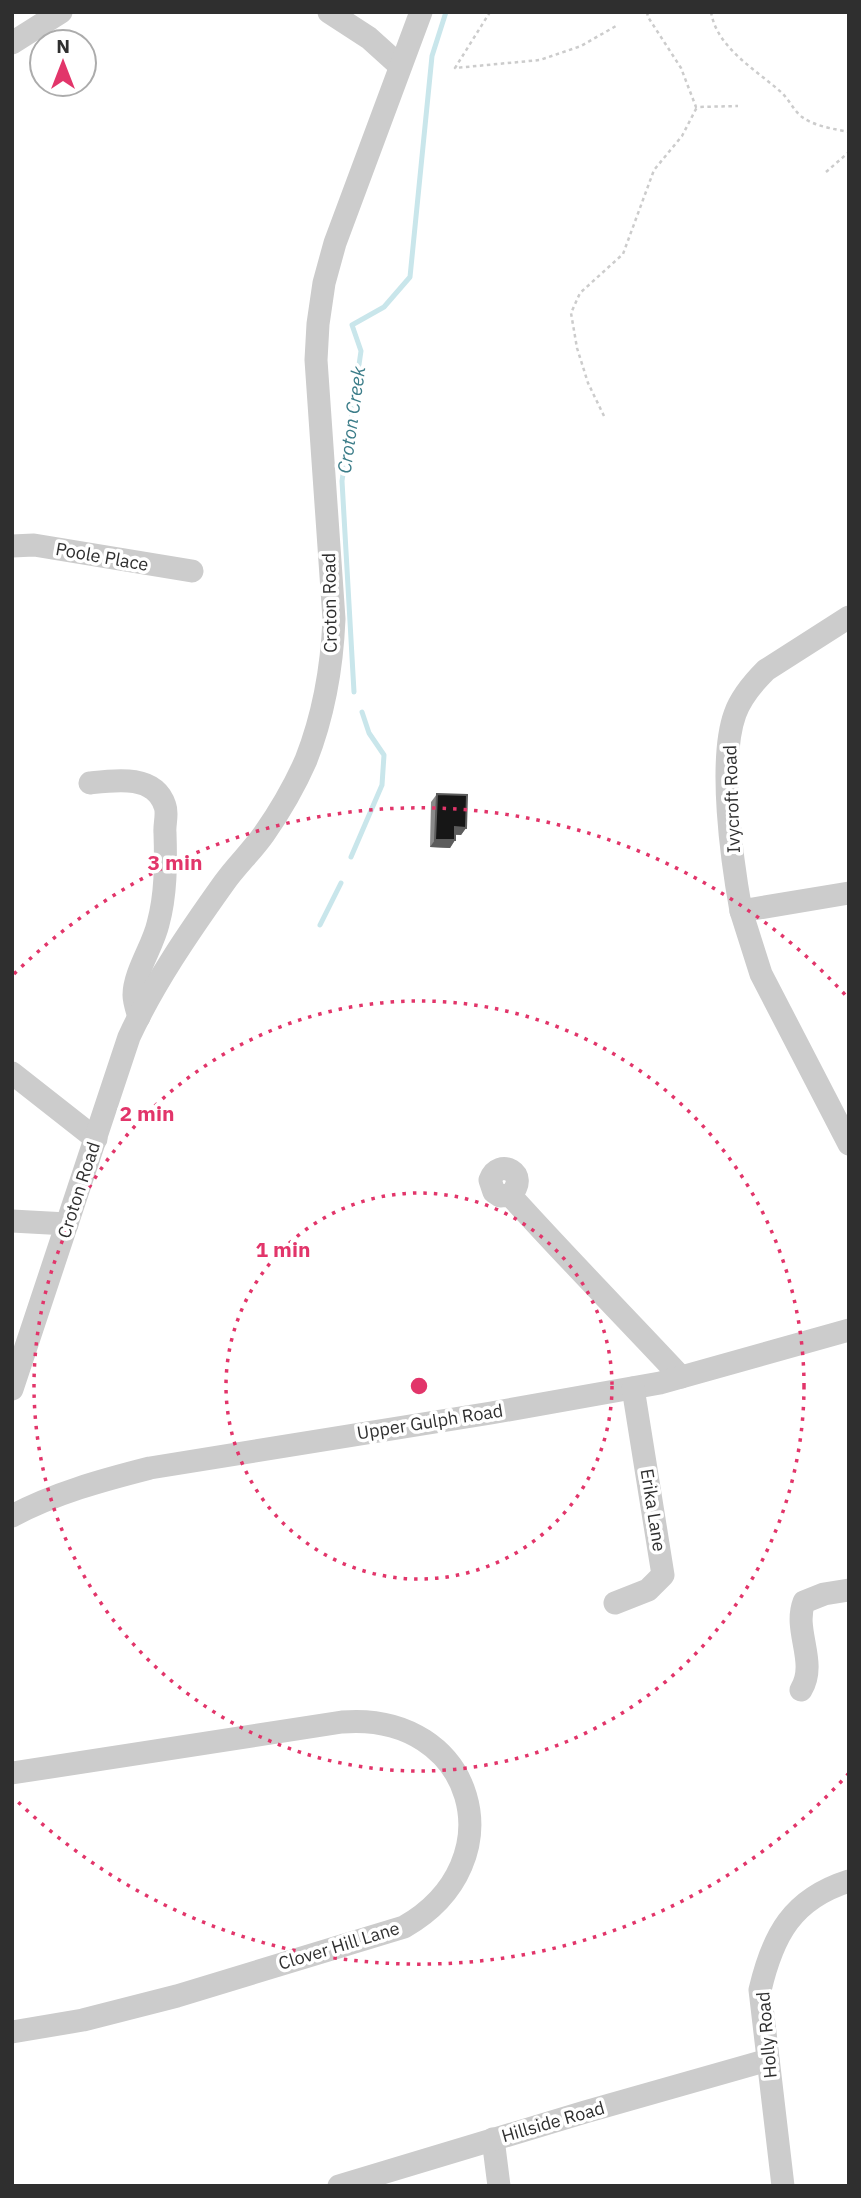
<svg xmlns="http://www.w3.org/2000/svg" width="861" height="2198" font-family="'IBM Plex Sans',sans-serif">
  <rect width="100%" height="100%" fill="#fff"/>
  <g fill="none" stroke-linecap="round" stroke-linejoin="round">
    <g stroke="#c9e6eb" stroke-width="5">
      <path d="M 354,692 L 342,481 L 361,351 L 352,325 L 384,307 L 410,277 L 432,56 L 446,12"/>
      <path d="M 351,857 L 382,785 L 384,755 L 369,733 L 362,712"/>
      <path d="M 320,925 L 341,883"/>
    </g>
    <g stroke="#ccc" stroke-width="2.5" stroke-dasharray="3.5 3.5" stroke-linecap="butt">
      <path d="M 490,12 L 455,68 L 540,60 L 581,46 L 616,26"/>
      <path d="M 647,12 L 648,17 L 681,68 L 696,107 L 738,106"/>
      <path d="M 711,12 C 717,48 755,69 781,92 C 789,99 793,110 802,117 C 814,126 834,129 849,132"/>
      <path d="M 826,172 L 849,152"/>
      <path d="M 604,416 L 588,383 L 577,348 L 571,313 L 580,293 L 623,254 L 654,170 L 682,136 L 697,107"/>
    </g>
    <g stroke="#ccc" stroke-width="23">
      <path d="M 329,12 L 369,38 L 400,66"/>
      <path d="M 12,43 L 61,12"/>
      <path d="M 12,546 L 34,545 L 192,571"/>
      <path d="M 849,617 L 766,670 C 753,683 741,697 735,714 C 718,761 732,861 741,911 L 849,893"/>
      <path d="M 90,783 C 115,780 155,774 165,806 C 168,814 164,825 165,833 C 166,863 166,895 158,924 C 153,946 134,973 134,995 C 134,1002 137,1010 139,1017"/>
      <path d="M 741,911 L 761,974 L 849,1144"/>
      <path d="M 12,1073 L 96,1139"/>
      <path d="M 510,1195 C 532,1174 498,1156 490,1180 L 494,1192 L 500,1196 L 510,1195 C 566,1257 624,1316 681,1377"/>
      <path d="M 12,1221 L 67,1224"/>
      <path d="M 12,1389 L 129,1037 C 154,983 189,932 224,883 C 236,866 252,851 264,834 C 280,811 295,785 306,760 C 324,714 332,668 334,619 L 316,360 L 318,324 L 324,283 L 335,243 L 421,12"/>
      <path d="M 12,1516 C 55,1493 103,1480 150,1468 L 491,1413 L 660,1383 L 849,1330"/>
      <path d="M 615,1603 L 648,1590 L 663,1575 L 633,1388"/>
      <path d="M 801,1690 C 818,1662 793,1631 804,1602 L 824,1594 L 849,1590"/>
      <path d="M 12,1773 L 342,1722 C 475,1711 518,1862 404,1927 L 177,1996 L 83,2020 L 12,2032"/>
      <path d="M 493,2139 L 499,2186"/>
      <path d="M 339,2186 L 585,2112 L 768,2060"/>
      <path d="M 783,2186 L 760,1990 C 773,1935 792,1899 849,1881"/>
    </g>
  </g>
  <path fill="#8a8a8a" d="M 437,794 L 466,828 L 461,835 L 455,835 L 455,840 L 450,848 L 430,847 L 431,802 Z"/>
  <g fill="#5c5c5c">
    <path d="M 455,827 L 466,828 L 461,835 L 450,834 Z"/>
    <path d="M 435,840 L 455,840 L 450,848 L 430,847 Z"/>
  </g>
  <path fill="#161616" stroke="#5c5c5c" stroke-width="2" d="M 437,794 L 467,795 L 466,828 L 455,827 L 455,840 L 435,840 Z"/>
  <g fill="none" stroke="#e2356a" stroke-width="3.5" stroke-dasharray="3.5 7">
    <circle cx="419" cy="1386" r="193"/>
    <circle cx="419" cy="1386" r="385"/>
    <path d="M849 1773A578 578 0 0 1 14 1798M14 974A578 578 0 0 1 849 999"/>
  </g>
  <g text-anchor="middle" stroke-width="7" stroke-linejoin="round" paint-order="stroke">
    <g font-size="18" fill="#2f2f2f" stroke="#fff">
      <text transform="translate(102 557) rotate(10)" y="6">Poole Place</text>
      <text transform="translate(330 603) rotate(-91)" y="6">Croton Road</text>
      <text transform="translate(732 799) rotate(-92)" y="6">Ivycroft Road</text>
      <text transform="translate(79 1190) rotate(-72)" y="6">Croton Road</text>
      <text transform="translate(430 1422) rotate(-9)" y="6">Upper Gulph Road</text>
      <text transform="translate(653 1510) rotate(81)" y="6">Erika Lane</text>
      <text transform="translate(339 1946) rotate(-17)" y="6">Clover Hill Lane</text>
      <text transform="translate(767 2035) rotate(-95)" y="6">Holly Road</text>
      <text transform="translate(553 2122) rotate(-16)" y="6">Hillside Road</text>
    </g>
    <g font-size="19" font-style="italic" fill="#3c7d89" stroke="#fff">
      <text transform="translate(351 420) rotate(-82)" y="7">Croton Creek</text>
    </g>
  </g>
  <circle cx="419" cy="1386" r="10" fill="#e2356a" stroke="#fff" stroke-width="3.5"/>
  <g font-size="21" text-anchor="middle" font-weight="bold" fill="#e2356a" stroke="#fff" stroke-width="7" stroke-linejoin="round" paint-order="stroke">
    <text x="175" y="870">3 min</text>
    <text x="147" y="1121">2 min</text>
    <text x="283" y="1257">1 min</text>
  </g>
  <rect width="861" height="2198" fill="none" stroke="#2f2f2f" stroke-width="28"/>
  <g transform="translate(63 63)"><circle r="33" fill="#ffffff" stroke="#acacac" stroke-width="2"/>
  <path d="M0-5L12 26L0 18L-12 26Z" fill="#e2356a"/>
  <text y="-10" font-size="19" font-weight="bold" text-anchor="middle" fill="#2f2f2f">N</text>
  </g>
</svg>
